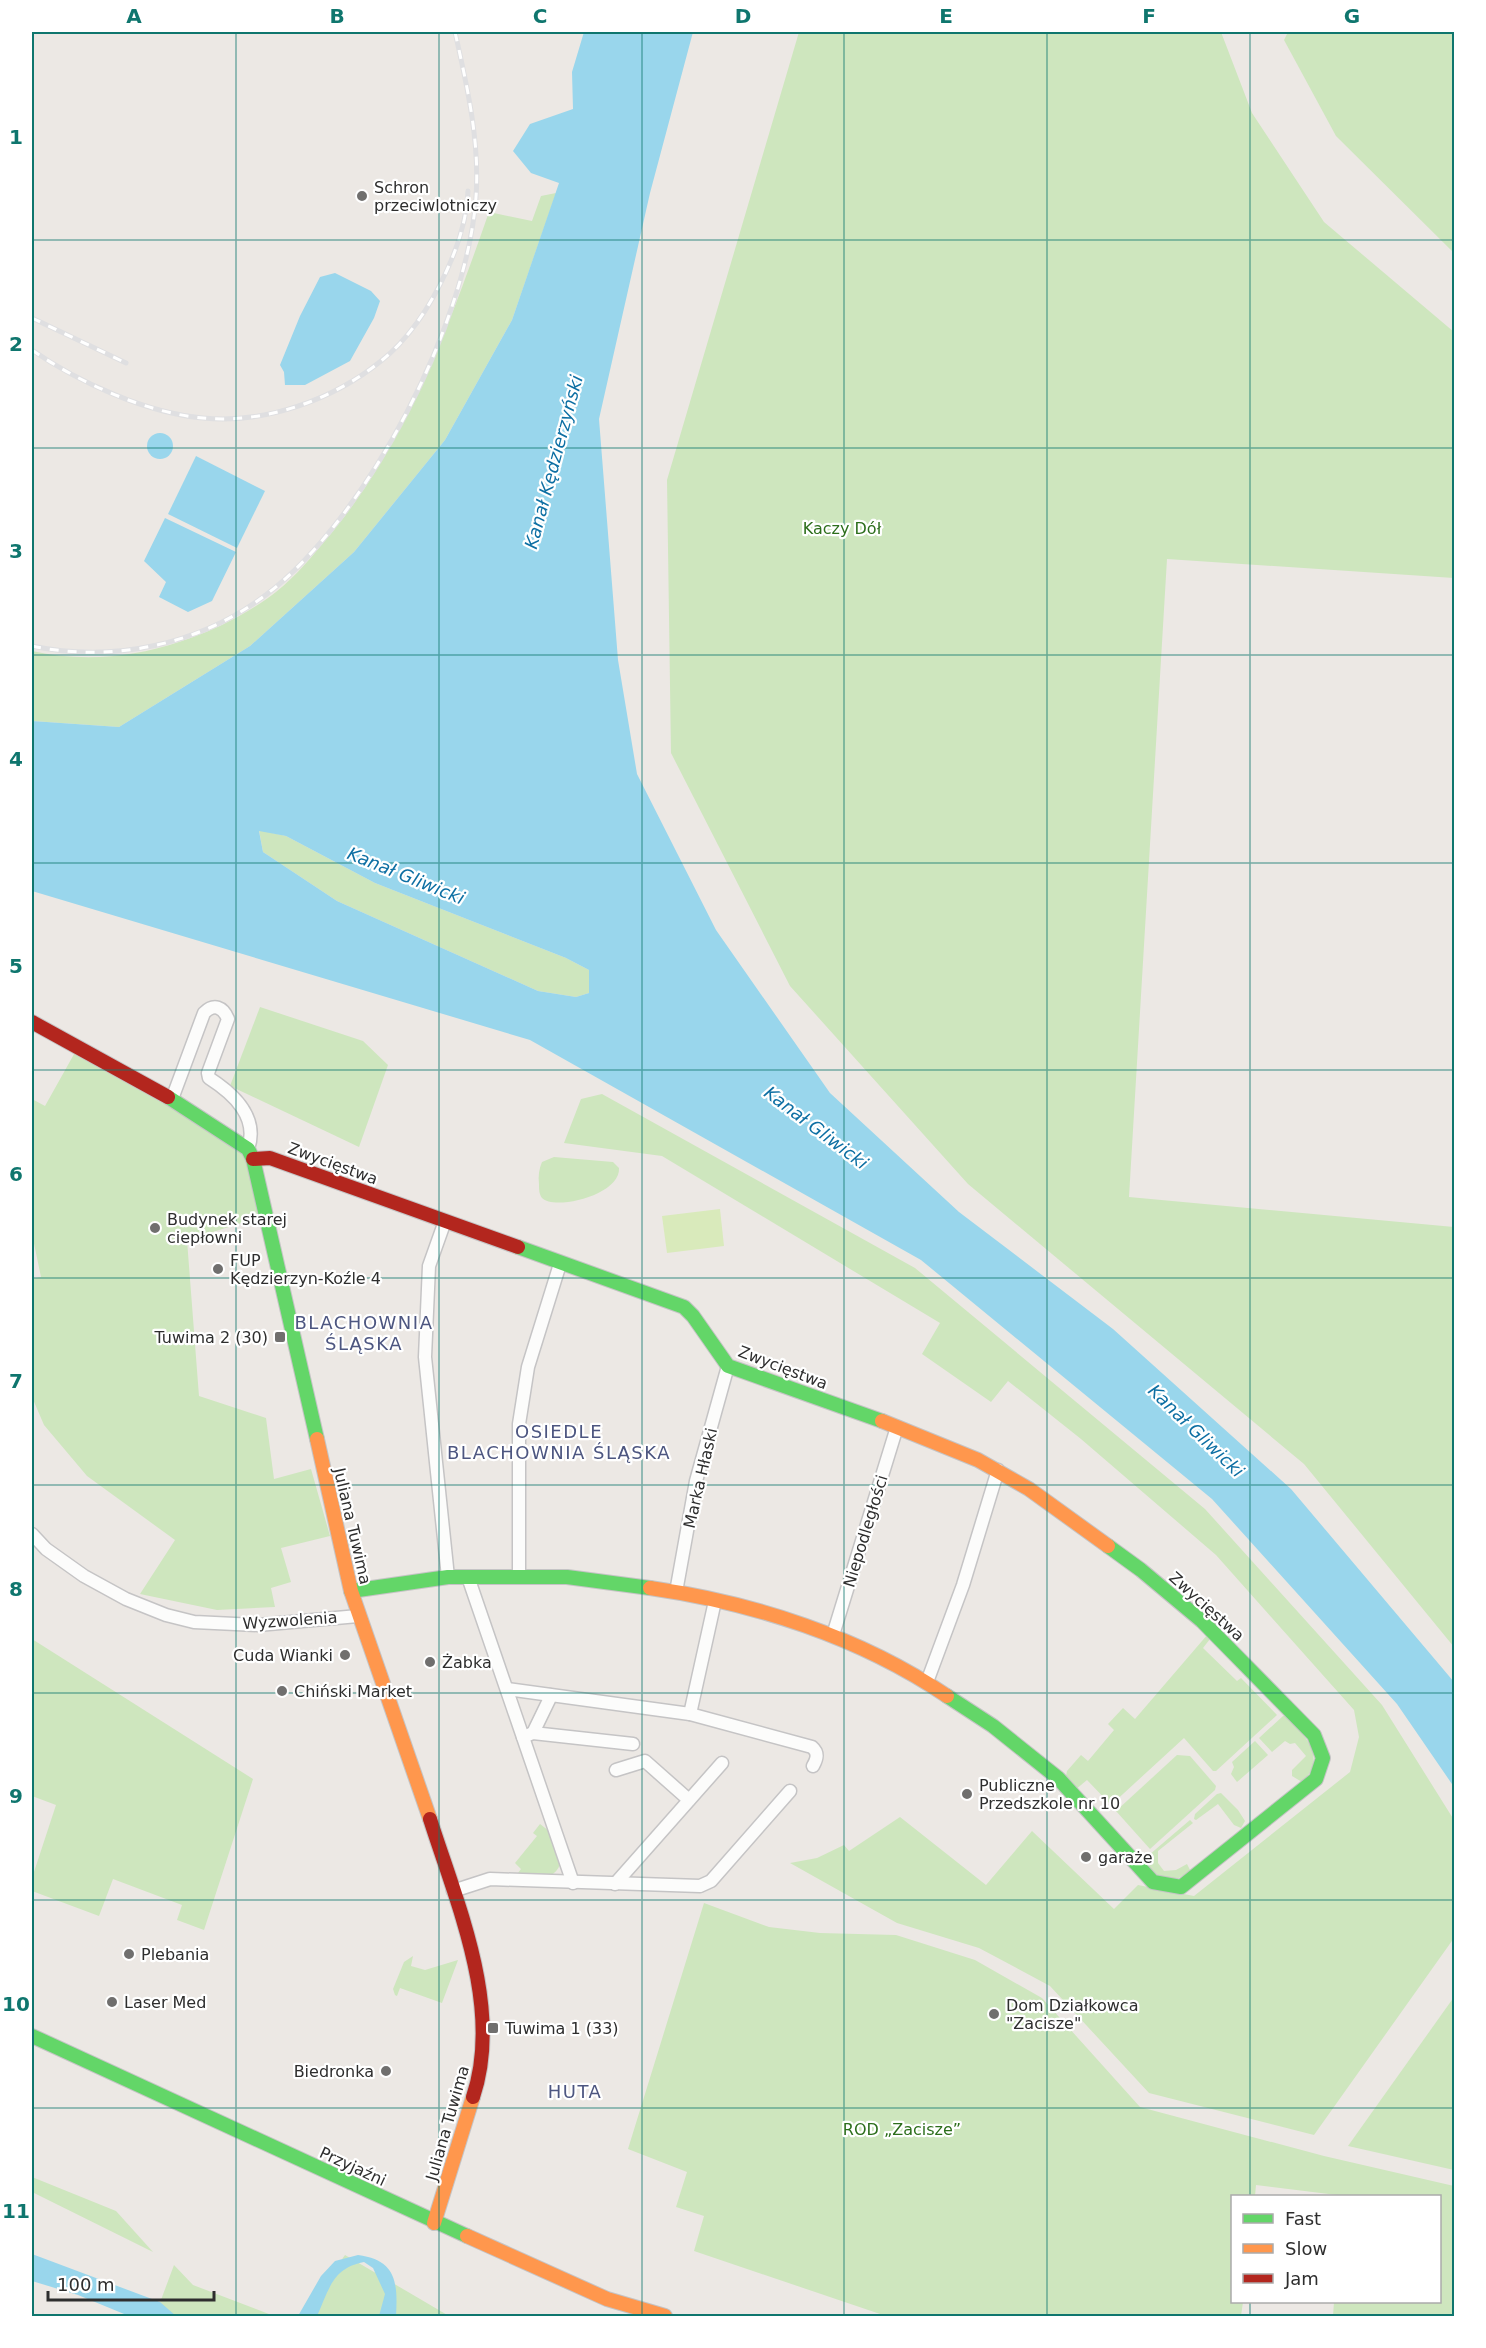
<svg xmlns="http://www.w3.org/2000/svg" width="1486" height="2348" font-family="'DejaVu Sans',sans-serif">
  <rect width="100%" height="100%" fill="#ece8e4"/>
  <g fill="#cee6be">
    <path d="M 799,32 L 1221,32 L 1252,113 L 1324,222 L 1454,332 L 1454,578 L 1167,559 L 1129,1197 L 1454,1227 L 1454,1647 L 1304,1464 L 968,1184 L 790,986 L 671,753 L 667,480 Z"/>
    <path d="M 1288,32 L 1454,32 L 1454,253 L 1336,136 L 1284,40 Z"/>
    <path d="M 556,193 L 512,320 L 445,440 L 354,552 L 250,646 L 119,727 L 32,721 L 32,651 C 81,662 131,658 179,642 C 211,632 241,617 268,598 C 289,583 307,563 323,543 C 405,448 448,329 489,212 L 532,221 L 541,196 Z"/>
    <path d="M 259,830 L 286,836 L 375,883 L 566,958 L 589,970 L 589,993 L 576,997 L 538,991 L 337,901 L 263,852 Z"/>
    <path d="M 260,1007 L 363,1041 L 388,1065 L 359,1147 L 230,1086 Z"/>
    <path d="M 78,1047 L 248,1149 L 267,1215 L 187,1240 L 199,1396 L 266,1418 L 274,1479 L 311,1469 L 330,1536 L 281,1548 L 291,1582 L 271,1588 L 275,1607 L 217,1610 L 140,1594 L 175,1540 L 87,1476 L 44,1425 L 32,1397 L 32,1279 L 41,1277 L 32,1234 L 32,1099 L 45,1106 Z"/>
    <path d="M 602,1094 L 915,1268 L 1205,1509 L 1382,1705 L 1454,1820 L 1454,1938 L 1314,2135 L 1149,2093 L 1050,1986 L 979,1948 L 897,1923 L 790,1863 L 817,1858 L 844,1845 L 849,1851 L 900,1817 L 986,1885 L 1032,1831 L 1114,1909 L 1138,1885 L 1194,1896 L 1350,1772 L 1359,1737 L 1354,1710 L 1216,1555 L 1081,1439 L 1008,1381 L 991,1402 L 922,1354 L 940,1323 L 662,1156 L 564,1143 L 581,1099 Z"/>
    <path d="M 554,1157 L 613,1162 L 619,1168 C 621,1195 554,1211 542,1198 C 539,1194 539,1189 539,1184 C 538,1176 539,1169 542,1162 Z"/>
    <path d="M 1208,1634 L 1210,1639 L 1203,1648 L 1237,1681 L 1241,1678 L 1277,1715 L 1216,1771 L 1213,1771 L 1184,1738 L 1111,1805 L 1087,1780 L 1075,1790 L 1066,1776 L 1067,1771 L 1081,1755 L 1088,1761 L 1114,1730 L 1108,1724 L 1123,1708 L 1135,1719 Z"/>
    <path d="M 32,1639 L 253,1779 L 204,1930 L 177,1920 L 182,1905 L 113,1879 L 99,1916 L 32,1891 L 32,1878 L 56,1805 L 32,1796 Z"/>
    <path d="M 1283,1716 L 1288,1716 C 1305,1737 1328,1758 1302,1782 L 1292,1776 L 1292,1770 L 1306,1756 L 1295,1743 L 1290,1744 L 1285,1741 L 1272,1752 L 1259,1738 Z"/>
    <path d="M 1255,1741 L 1268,1755 L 1237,1782 L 1231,1774 L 1234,1767 L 1232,1762 Z"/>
    <path d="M 1177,1755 L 1190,1756 L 1216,1786 L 1215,1790 L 1150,1849 L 1116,1811 Z"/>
    <path d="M 1221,1793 L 1238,1810 L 1245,1821 L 1241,1828 L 1234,1825 L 1218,1804 L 1196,1820 L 1194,1819 L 1195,1814 L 1217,1794 Z"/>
    <path d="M 1190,1820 L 1193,1823 L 1158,1851 L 1158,1863 L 1164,1871 L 1176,1870 L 1187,1864 L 1190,1870 C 1170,1889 1158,1877 1142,1861 Z"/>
    <path d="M 540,1824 L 549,1831 L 560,1864 C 554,1883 531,1877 515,1877 L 521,1869 L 515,1863 L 537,1836 L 533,1833 Z"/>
    <path d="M 704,1903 L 769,1927 L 820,1933 L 896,1935 L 975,1960 L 1042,1998 L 1140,2107 L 1324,2156 L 1454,2186 L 1454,2316 L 1333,2316 L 1334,2302 L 1440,2302 L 1440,2196 L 1345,2196 L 1256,2185 L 1255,2196 L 1232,2196 L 1232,2302 L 1243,2302 L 1241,2316 L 886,2316 L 694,2251 L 704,2216 L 676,2207 L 687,2172 L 628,2149 Z"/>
    <path d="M 413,1956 L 411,1966 L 425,1970 L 458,1960 L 442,2003 L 400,1988 L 397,1996 L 395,1995 L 393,1989 L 404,1962 Z"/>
    <path d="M 1454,1997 L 1454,2170 L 1348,2146 Z"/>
    <path d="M 32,2177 L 116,2211 L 153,2252 L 32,2192 Z"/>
    <path d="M 345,2255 L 449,2316 L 302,2316 Z"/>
    <path d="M 174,2265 L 193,2285 L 274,2316 L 155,2316 Z"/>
  </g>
  <path fill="#d9eabb" d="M 720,1209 L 724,1246 L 667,1253 L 662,1216 Z"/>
  <g fill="#99d6ec" fill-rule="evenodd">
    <path d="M 584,32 L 693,32 L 650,193 L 599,419 L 618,660 L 637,774 L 716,930 L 830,1093 L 959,1212 L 1113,1329 L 1291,1489 L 1454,1682 L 1454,1787 L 1397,1704 L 1212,1499 L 921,1260 L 530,1040 L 32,891 L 32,721 L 119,727 L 250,646 L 354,552 L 445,440 L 512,320 L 559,183 L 531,173 L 513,151 L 530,124 L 573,109 L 572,72 ZM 259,831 L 286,836 L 375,883 L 566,958 L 589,970 L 589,993 L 576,997 L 538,991 L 337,901 L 263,852 Z"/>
    <path d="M 335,273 L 371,291 L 380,301 L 374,318 L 350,361 L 305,385 L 285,385 L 284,372 L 280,365 L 300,316 L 320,277 Z"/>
    <circle cx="160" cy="446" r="13"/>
    <path d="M 196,456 L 265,491 L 237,548 L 168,514 Z"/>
    <path d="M 165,518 L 236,552 L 212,601 L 188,612 L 159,597 L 166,582 L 144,561 Z"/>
    <path d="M 32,2254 L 160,2302 L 176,2316 L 129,2316 L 78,2295 L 32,2281 Z"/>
    <path d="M 358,2255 C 396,2260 398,2282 396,2316 L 379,2316 L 385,2294 L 373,2268 L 364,2262 C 332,2268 329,2290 317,2316 L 298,2316 L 321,2276 L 335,2261 Z"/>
  </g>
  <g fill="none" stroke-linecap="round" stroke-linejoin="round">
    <g stroke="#c5c4c5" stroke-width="15">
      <g id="street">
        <path d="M 172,1099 L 204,1013 C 214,1003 223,1007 228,1019 L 208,1073 L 209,1078 C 234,1094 259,1117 248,1149"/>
        <path d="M 445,1221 L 429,1266 L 425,1357 L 448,1577"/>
        <path d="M 32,1534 L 46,1549 L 84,1576 L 126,1599 L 166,1615 L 194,1622 L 258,1625 L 358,1616"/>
        <path d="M 519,1576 L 519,1424 L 528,1367 L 560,1264"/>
        <path d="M 468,1577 L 573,1883"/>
        <path d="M 676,1592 L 696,1481 L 728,1366"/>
        <path d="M 833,1635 L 897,1427"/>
        <path d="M 927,1682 L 963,1585 L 998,1470"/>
        <path d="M 507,1689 L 690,1714 L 812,1747 C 819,1753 817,1759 813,1766"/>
        <path d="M 690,1714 L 715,1601"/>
        <path d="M 533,1733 L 549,1700 L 550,1695"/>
        <path d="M 523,1737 L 533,1733 L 633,1744"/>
        <path d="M 616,1770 L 645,1761 L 689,1800"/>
        <path d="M 615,1884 L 722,1763"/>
        <path d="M 453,1891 L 490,1879 L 700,1886 L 711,1881 L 790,1791"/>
      </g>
    </g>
    <g stroke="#c5c4c5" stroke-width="16">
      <g id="fast">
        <path d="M 168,1097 L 248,1149 L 253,1159 L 317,1439"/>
        <path d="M 518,1247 L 684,1307 L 693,1316 L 728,1366 L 882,1421"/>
        <path d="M 351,1591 L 448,1577 L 567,1577 L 650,1588"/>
        <path d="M 947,1696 L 993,1726 L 1058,1778 L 1153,1882 L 1181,1887 L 1316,1779 L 1323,1758 L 1314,1735 L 1202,1621 L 1141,1570 L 1108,1546"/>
        <path d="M 32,2036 L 467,2236"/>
      </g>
    </g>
    <g stroke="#c5c4c5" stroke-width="16">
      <g id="slow">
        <path d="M 882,1421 L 978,1460 L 1029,1489 L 1108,1546"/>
        <path d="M 317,1439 L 351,1591 L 430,1819"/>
        <path d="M 650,1588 C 754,1603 860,1637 947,1696"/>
        <path d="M 434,2223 L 473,2097"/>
        <path d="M 467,2236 L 607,2299 L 665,2316"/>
      </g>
    </g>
    <g stroke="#c5c4c5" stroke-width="16">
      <g id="jam">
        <path d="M 32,1022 L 168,1097"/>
        <path d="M 253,1159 L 270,1158 L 518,1247"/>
        <path d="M 430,1819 C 457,1904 503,2008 473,2097"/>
      </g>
    </g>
    <use href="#street" stroke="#fcfcfb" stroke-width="12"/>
    <use href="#fast" stroke="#63d668" stroke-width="14"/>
    <use href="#slow" stroke="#ff974d" stroke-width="14"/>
    <use href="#jam" stroke="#b3261e" stroke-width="14"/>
    <g stroke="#dfdfe1" stroke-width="5">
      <g id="rail">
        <path d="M 32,318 L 126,363"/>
        <path d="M 32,350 C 78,382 146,413 203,418 C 265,424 333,400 381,361 C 410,338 432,303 447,270 C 458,246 467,218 468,191"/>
        <path d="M 32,646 C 113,663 200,645 267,594 C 368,517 467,323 476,197 C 480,141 467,86 455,32"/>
      </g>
    </g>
    <use href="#rail" stroke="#fff" stroke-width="3" stroke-dasharray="9" stroke-linecap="butt"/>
  </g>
  <path fill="none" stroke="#0f766e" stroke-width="1.5" stroke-opacity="0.55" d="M 236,32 L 236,2316M 439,32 L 439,2316M 642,32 L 642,2316M 844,32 L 844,2316M 1047,32 L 1047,2316M 1250,32 L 1250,2196M 32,240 L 1454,240M 32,448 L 1454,448M 32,655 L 1454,655M 32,863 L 1454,863M 32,1070 L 1454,1070M 32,1278 L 1454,1278M 32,1485 L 1454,1485M 32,1693 L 1454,1693M 32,1900 L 1454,1900M 32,2108 L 1454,2108M 1250,2302 L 1250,2316"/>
  <g fill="#706f6e" stroke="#fff" stroke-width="2">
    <circle cx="362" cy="196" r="6"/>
    <circle cx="155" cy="1228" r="6"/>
    <circle cx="218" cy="1269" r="6"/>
    <rect x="274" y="1331" width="12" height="12" rx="3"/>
    <circle cx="345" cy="1655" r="6"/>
    <circle cx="430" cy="1662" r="6"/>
    <circle cx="282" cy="1691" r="6"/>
    <circle cx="967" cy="1794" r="6"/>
    <circle cx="1086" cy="1857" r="6"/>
    <circle cx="129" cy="1954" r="6"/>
    <circle cx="112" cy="2002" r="6"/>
    <circle cx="994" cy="2014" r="6"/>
    <rect x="487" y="2022" width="12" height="12" rx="3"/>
    <circle cx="386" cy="2071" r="6"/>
  </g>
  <g text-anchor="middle" stroke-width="4.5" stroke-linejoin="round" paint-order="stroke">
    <g font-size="16" fill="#2e2e2e" stroke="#fff" text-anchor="start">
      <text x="374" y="193">Schron<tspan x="374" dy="18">przeciwlotniczy</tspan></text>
      <text x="167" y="1225">Budynek starej<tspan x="167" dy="18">ciepłowni</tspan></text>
      <text x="230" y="1266">FUP<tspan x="230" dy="18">Kędzierzyn-Koźle 4</tspan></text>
      <text x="268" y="1343" text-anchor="end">Tuwima 2 (30)</text>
      <text x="333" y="1661" text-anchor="end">Cuda Wianki</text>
      <text x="442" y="1668">Żabka</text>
      <text x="294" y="1697">Chiński Market</text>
      <text x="979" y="1791">Publiczne<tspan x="979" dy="18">Przedszkole nr 10</tspan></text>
      <text x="1098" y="1863">garaże</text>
      <text x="141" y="1960">Plebania</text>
      <text x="124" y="2008">Laser Med</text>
      <text x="1006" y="2011">Dom Działkowca<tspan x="1006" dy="18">"Zacisze"</tspan></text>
      <text x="505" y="2034">Tuwima 1 (33)</text>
      <text x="374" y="2077" text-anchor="end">Biedronka</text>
    </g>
    <g font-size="16" fill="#2c6e1b" stroke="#fff">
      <text x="842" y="534">Kaczy Dół</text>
      <text x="902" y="2135">ROD „Zacisze”</text>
    </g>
    <g font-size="16" fill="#2e2e2e" stroke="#fff">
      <text transform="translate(333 1163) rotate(20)" y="6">Zwycięstwa</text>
      <text transform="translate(783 1367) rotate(21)" y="6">Zwycięstwa</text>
      <text transform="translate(700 1478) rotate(-77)" y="6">Marka Hłaski</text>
      <text transform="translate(353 1526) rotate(77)" y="6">Juliana Tuwima</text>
      <text transform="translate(865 1531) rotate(-73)" y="6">Niepodległości</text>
      <text transform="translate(1207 1606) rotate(42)" y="6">Zwycięstwa</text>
      <text transform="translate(290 1620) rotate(-4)" y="6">Wyzwolenia</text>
      <text transform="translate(447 2123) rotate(-74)" y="6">Juliana Tuwima</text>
      <text transform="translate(353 2166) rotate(25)" y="6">Przyjaźni</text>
    </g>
    <g font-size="18" font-style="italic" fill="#0d6fa3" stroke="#fff">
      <text transform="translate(554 462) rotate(-75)" y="6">Kanał Kędzierzyński</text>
      <text transform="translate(406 876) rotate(22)" y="6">Kanał Gliwicki</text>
      <text transform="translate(816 1128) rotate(37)" y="6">Kanał Gliwicki</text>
      <text transform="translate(1196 1431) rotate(44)" y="6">Kanał Gliwicki</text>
    </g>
    <g font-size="18" letter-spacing="1.5" fill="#4d5680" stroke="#fff">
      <text x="364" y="1329">BLACHOWNIA<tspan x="364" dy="21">ŚLĄSKA</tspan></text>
      <text x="559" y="1438">OSIEDLE<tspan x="559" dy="21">BLACHOWNIA ŚLĄSKA</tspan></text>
      <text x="575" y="2098">HUTA</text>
    </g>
  </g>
  <rect width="1486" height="2348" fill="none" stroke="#ffffff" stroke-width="66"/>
  <rect x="1231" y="2195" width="210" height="108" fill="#ffffff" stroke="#ababab" stroke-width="1.5"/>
  <rect x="1243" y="2214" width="30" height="9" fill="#63d668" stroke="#ababab" stroke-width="1.5"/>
  <text x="1285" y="2225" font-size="18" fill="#2e2e2e">Fast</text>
  <rect x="1243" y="2244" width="30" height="9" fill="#ff974d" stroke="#ababab" stroke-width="1.5"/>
  <text x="1285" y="2255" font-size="18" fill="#2e2e2e">Slow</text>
  <rect x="1243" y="2274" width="30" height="9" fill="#b3261e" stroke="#ababab" stroke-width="1.5"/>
  <text x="1285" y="2285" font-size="18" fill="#2e2e2e">Jam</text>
  <path d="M48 2291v9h166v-9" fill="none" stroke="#2e2e2e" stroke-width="3"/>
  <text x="57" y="2291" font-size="18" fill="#2e2e2e" stroke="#ffffff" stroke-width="4.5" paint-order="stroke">100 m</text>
  <rect x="33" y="33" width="1420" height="2282" fill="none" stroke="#0f766e" stroke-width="2"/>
  <g font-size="20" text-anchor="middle" font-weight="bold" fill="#0f766e">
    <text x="134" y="23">A</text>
    <text x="337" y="23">B</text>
    <text x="540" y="23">C</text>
    <text x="743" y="23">D</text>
    <text x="946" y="23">E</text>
    <text x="1149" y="23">F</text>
    <text x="1352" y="23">G</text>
    <text x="16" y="144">1</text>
    <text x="16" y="351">2</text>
    <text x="16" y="558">3</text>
    <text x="16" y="766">4</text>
    <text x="16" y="973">5</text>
    <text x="16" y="1181">6</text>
    <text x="16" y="1388">7</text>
    <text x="16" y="1596">8</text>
    <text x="16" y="1803">9</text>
    <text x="16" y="2011">10</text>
    <text x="16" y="2218">11</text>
  </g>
</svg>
